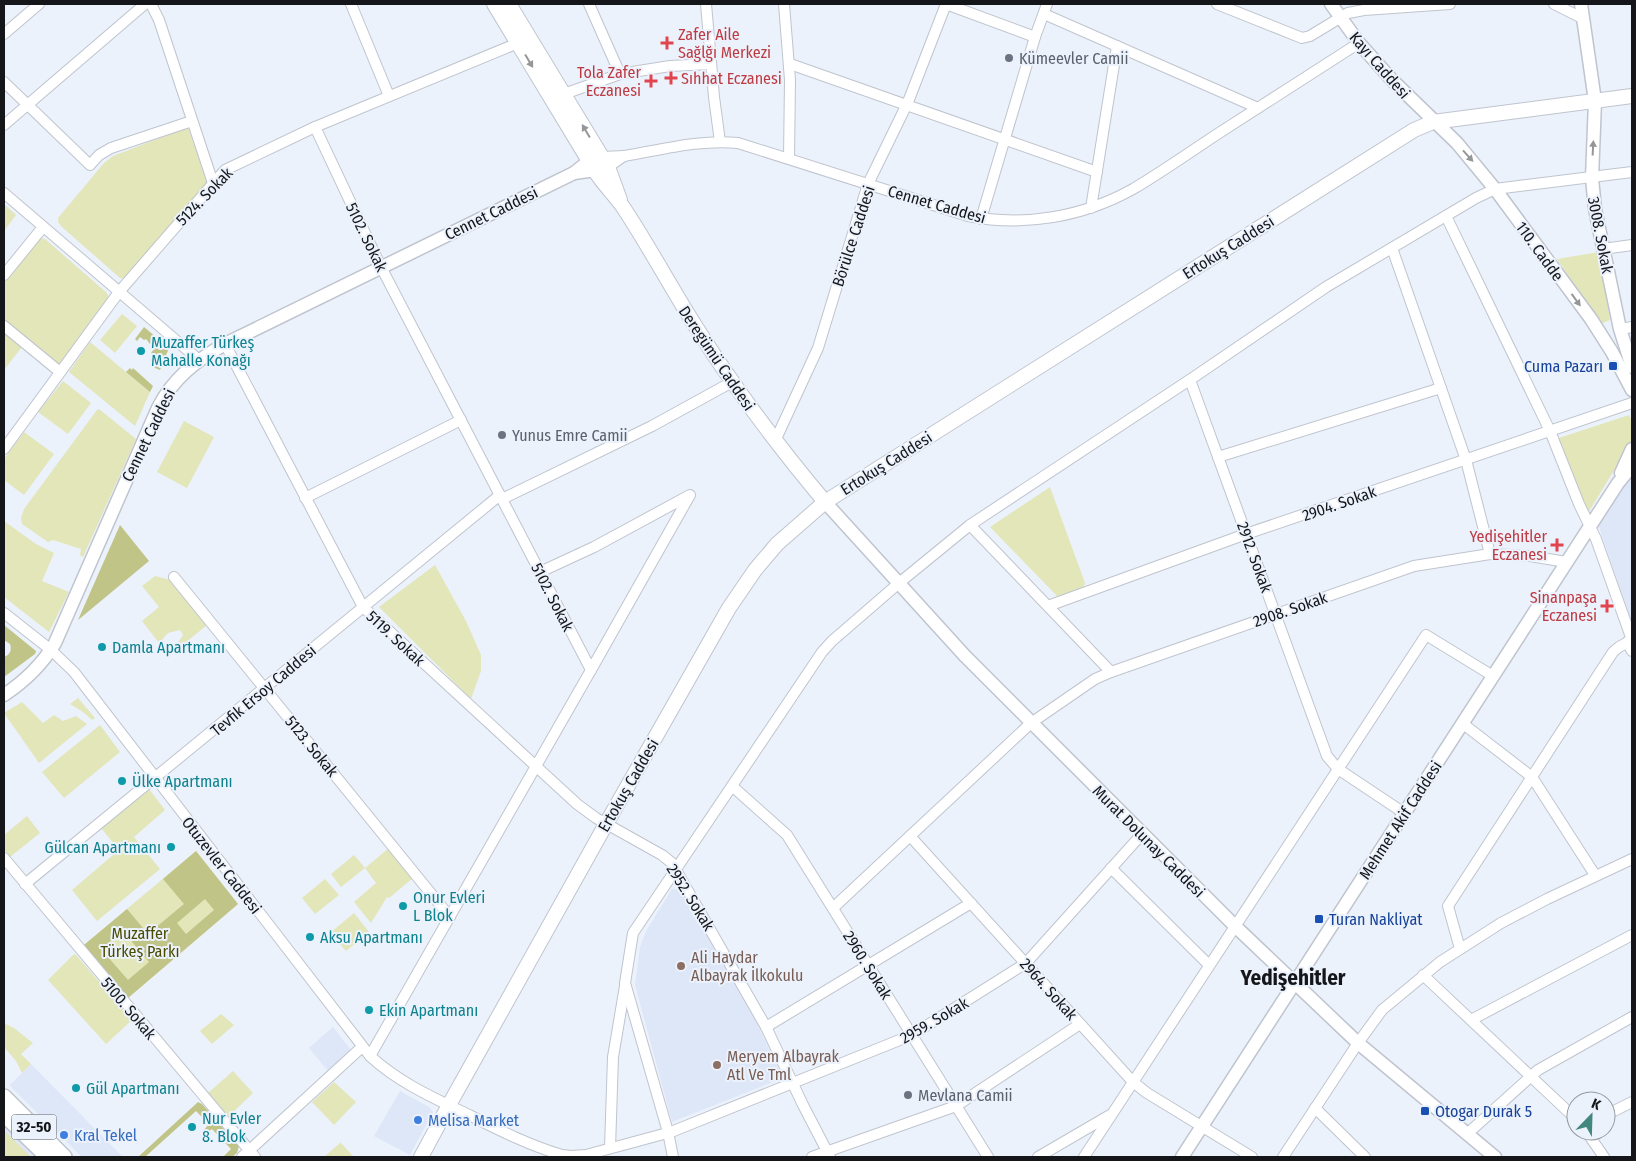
<svg xmlns="http://www.w3.org/2000/svg" width="1636" height="1161" font-family="'Fira Sans Condensed',sans-serif">
  <rect width="100%" height="100%" fill="#ecf2fc"/>
  <g fill="#dee7f8">
    <path d="M 1632,471 L 1632,623 L 1598,524 Z"/>
    <path d="M 672,889 L 680,889 L 754,1017 L 783,1078 L 672,1122 L 635,985 L 640,947 L 646,931 Z"/>
    <path d="M 333,1027 L 351,1050 L 328,1071 L 309,1048 Z"/>
    <path d="M 31,1064 L 89,1123 L 123,1157 L 82,1157 L 14,1090 L 10,1085 Z"/>
    <path d="M 400,1091 L 429,1107 L 433,1112 L 410,1155 L 374,1136 Z"/>
    <path d="M 4,1123 L 38,1157 L 4,1157 Z"/>
  </g>
  <g fill="#e2e6b9">
    <path d="M 188,127 L 207,183 L 125,279 L 120,278 L 62,227 L 58,222 L 58,218 L 104,163 L 113,156 Z"/>
    <path d="M 4,204 L 16,215 L 4,231 Z"/>
    <path d="M 41,238 L 45,239 L 107,293 L 109,298 L 60,365 L 4,321 L 4,283 Z"/>
    <path d="M 1599,252 L 1610,320 L 1601,324 L 1557,259 Z"/>
    <path d="M 122,314 L 137,326 L 115,353 L 100,340 Z"/>
    <path d="M 4,333 L 22,347 L 4,370 Z"/>
    <path d="M 90,342 L 150,392 L 135,426 L 69,372 Z"/>
    <path d="M 63,381 L 91,403 L 68,434 L 38,412 Z"/>
    <path d="M 99,409 L 136,439 L 83,557 L 80,555 L 81,549 L 53,540 L 48,542 L 22,524 L 21,518 L 24,509 L 97,410 Z"/>
    <path d="M 1629,415 L 1632,421 L 1632,441 L 1588,513 L 1559,438 Z"/>
    <path d="M 184,421 L 214,437 L 187,488 L 157,472 Z"/>
    <path d="M 24,432 L 54,454 L 24,495 L 4,480 L 4,459 Z"/>
    <path d="M 1050,487 L 1085,583 L 1083,589 L 1059,598 L 990,527 Z"/>
    <path d="M 4,521 L 36,544 L 54,553 L 42,581 L 69,592 L 49,632 L 4,597 Z"/>
    <path d="M 435,565 L 466,621 L 481,655 L 481,671 L 471,699 L 379,607 Z"/>
    <path d="M 155,576 L 171,580 L 207,625 L 178,649 L 177,644 L 183,635 L 180,630 L 168,633 L 159,643 L 142,621 L 159,607 L 142,586 Z"/>
    <path d="M 78,698 L 95,718 L 92,720 L 83,712 L 70,704 Z"/>
    <path d="M 22,702 L 43,723 L 54,715 L 63,721 L 76,716 L 87,724 L 39,763 L 4,713 Z"/>
    <path d="M 100,725 L 120,752 L 64,798 L 42,772 Z"/>
    <path d="M 149,789 L 165,810 L 134,837 L 160,869 L 97,921 L 72,890 L 119,850 L 101,828 Z"/>
    <path d="M 27,816 L 40,833 L 10,857 L 4,849 L 4,835 Z"/>
    <path d="M 389,848 L 413,878 L 389,898 L 387,897 L 371,923 L 354,902 L 376,883 L 365,868 L 341,887 L 331,874 L 354,855 L 365,868 Z"/>
    <path d="M 196,851 L 238,904 L 128,998 L 84,945 Z"/>
    <path d="M 325,879 L 339,895 L 315,914 L 302,898 Z"/>
    <path d="M 354,913 L 369,932 L 346,951 L 330,933 Z"/>
    <path d="M 74,954 L 76,955 L 132,1020 L 106,1044 L 48,980 Z"/>
    <path d="M 221,1014 L 234,1025 L 212,1044 L 200,1031 Z"/>
    <path d="M 4,1023 L 14,1028 L 33,1043 L 21,1054 L 31,1064 L 22,1073 L 16,1061 L 4,1047 Z"/>
    <path d="M 233,1071 L 253,1093 L 228,1117 L 208,1093 Z"/>
    <path d="M 334,1082 L 356,1102 L 334,1125 L 312,1102 Z"/>
    <path d="M 4,1130 L 31,1157 L 4,1157 Z"/>
    <path d="M 340,1142 L 354,1157 L 324,1157 L 340,1143 Z"/>
  </g>
  <g fill="#c0c486" fill-rule="evenodd">
    <path d="M 144,327 L 169,348 L 160,370 L 150,366 L 152,363 L 150,360 L 154,356 L 151,353 L 154,349 L 146,339 L 144,340 L 140,337 L 137,341 L 135,339 Z"/>
    <path d="M 130,368 L 132,370 L 133,368 L 153,386 L 150,392 L 126,372 Z"/>
    <path d="M 120,525 L 149,561 L 78,620 Z"/>
    <path d="M 4,625 L 36,651 L 35,654 L 4,677 L 4,657 C 10,655 12,650 10,644 L 4,640 Z"/>
    <path d="M 196,851 L 238,904 L 128,998 L 84,945 L 127,909 L 148,934 L 184,904 L 163,879 ZM 205,899 L 214,910 L 186,934 L 177,923 ZM 123,931 L 149,962 L 128,980 L 101,949 Z"/>
    <path d="M 198,1102 L 202,1104 L 239,1146 L 237,1153 L 232,1157 L 223,1157 L 231,1149 L 212,1129 L 206,1134 L 203,1131 L 209,1124 L 196,1111 L 145,1157 L 138,1157 Z"/>
  </g>
  <g fill="none" stroke-linecap="round" stroke-linejoin="round">
    <g stroke="#bfc4ce" stroke-width="12">
      <g id="minor">
        <path d="M 151,4 L 159,20 L 213,183"/>
        <path d="M 351,4 L 389,96"/>
        <path d="M 589,4 L 620,74"/>
        <path d="M 706,4 L 714,97 L 720,142"/>
        <path d="M 784,4 L 790,80 L 789,158"/>
        <path d="M 946,4 L 1035,37"/>
        <path d="M 1217,4 L 1302,38 L 1310,36 L 1348,13 L 1364,10 L 1450,4"/>
        <path d="M 1554,4 L 1584,19"/>
        <path d="M 1044,14 L 1258,108"/>
        <path d="M 4,34 L 39,4"/>
        <path d="M 790,64 L 1097,172"/>
        <path d="M 4,82 L 90,165 L 99,155 L 111,148 L 192,121"/>
        <path d="M 564,94 L 620,74 L 670,66 L 711,64"/>
        <path d="M 4,125 L 145,4"/>
        <path d="M 315,127 L 381,267 L 591,670 L 370,1056"/>
        <path d="M 624,156 C 661,150 700,139 738,143 L 968,216 C 1024,227 1083,217 1133,189 C 1162,172 1190,152 1219,133 C 1266,103 1312,73 1359,43"/>
        <path d="M 602,157 L 624,156 L 608,167"/>
        <path d="M 4,193 L 199,360"/>
        <path d="M 1091,208 L 1117,46"/>
        <path d="M 1446,216 L 1550,431 L 1579,504 L 1596,539 L 1632,640"/>
        <path d="M 981,219 L 1035,37 L 1047,4"/>
        <path d="M 1392,248 L 1466,460 L 1490,554"/>
        <path d="M 1603,249 L 1632,245"/>
        <path d="M 4,275 L 43,227"/>
        <path d="M 4,326 L 60,372"/>
        <path d="M 1620,329 L 1632,327"/>
        <path d="M 225,344 L 363,607 L 577,804 L 596,818 L 662,855 L 672,863 L 766,1027 L 803,1105 L 830,1157"/>
        <path d="M 1190,380 L 1327,756 L 1338,769 L 1404,813"/>
        <path d="M 775,441 L 818,348 L 868,184 L 908,102 L 946,4"/>
        <path d="M 4,449 L 119,292 L 225,170 L 315,127 L 518,43"/>
        <path d="M 1218,457 L 1441,388"/>
        <path d="M 305,498 L 461,420"/>
        <path d="M 502,499 L 652,426 L 732,382"/>
        <path d="M 970,525 L 1111,672"/>
        <path d="M 540,572 L 594,547 L 690,495 L 591,670"/>
        <path d="M 174,577 L 450,917"/>
        <path d="M 1048,606 L 1246,534 L 1632,403"/>
        <path d="M 4,613 L 51,650 L 74,672 L 370,1056 C 399,1083 436,1099 471,1116 C 501,1131 531,1146 562,1155 L 571,1156 L 586,1155 L 671,1132 L 912,1035 L 1026,963 L 1142,834"/>
        <path d="M 1627,642 L 1632,651"/>
        <path d="M 1462,723 L 1532,777 L 1595,875"/>
        <path d="M 732,786 L 787,835 L 988,1157"/>
        <path d="M 910,836 L 1133,1082 L 1147,1093 L 1252,1157"/>
        <path d="M 4,858 L 255,1157"/>
        <path d="M 1111,868 L 1209,965"/>
        <path d="M 25,884 L 500,495"/>
        <path d="M 833,908 L 1031,723 L 1095,679 L 1111,672 L 1414,566 L 1490,554 L 1530,556 L 1566,562"/>
        <path d="M 1460,949 L 1448,906 L 1613,652 L 1619,647 L 1632,640"/>
        <path d="M 1423,975 L 1576,1119"/>
        <path d="M 1471,1020 L 1632,935"/>
        <path d="M 766,1027 L 971,903"/>
        <path d="M 1315,1108 L 1365,1157"/>
        <path d="M 1606,1115 L 1632,1102"/>
        <path d="M 1586,1131 L 1604,1157"/>
        <path d="M 1467,1134 L 1538,1070 L 1632,1017"/>
        <path d="M 610,1148 L 613,1057 L 625,986"/>
        <path d="M 242,1157 L 362,1047"/>
        <path d="M 673,1157 L 668,1132 L 625,983 L 633,933 L 822,652 L 832,641 L 899,583 L 970,525 L 1194,377 L 1326,287 L 1476,198 L 1495,189 L 1632,172"/>
        <path d="M 812,1157 L 956,1106 L 1080,1024"/>
        <path d="M 1038,1157 L 1110,1115"/>
        <path d="M 1084,1157 L 1426,635 L 1493,676"/>
        <path d="M 1283,1157 L 1358,1043 L 1382,1010 L 1440,962 L 1501,923 L 1547,899 L 1632,859"/>
      </g>
    </g>
    <g stroke="#bfc4ce" stroke-width="15">
      <g id="tertiary">
        <path d="M 1331,4 L 1359,43 L 1392,80 L 1457,143 L 1495,189 L 1591,319 L 1612,352 L 1632,390"/>
        <path d="M 1581,4 L 1595,101 L 1592,178 L 1595,209 L 1620,329 L 1632,367"/>
        <path d="M 597,158 L 589,161 L 574,173 L 603,169"/>
        <path d="M 1621,473 L 1632,449"/>
        <path d="M 825,502 L 965,656 L 1235,926 L 1358,1043 L 1495,1157"/>
        <path d="M 4,695 C 25,681 42,665 55,643 L 158,408 C 173,378 197,360 225,344 L 574,173"/>
        <path d="M 1182,1157 L 1618,483 L 1632,466"/>
      </g>
    </g>
    <g stroke="#bfc4ce" stroke-width="16">
      <g id="secondary">
        <path d="M 494,4 L 595,171 C 603,184 614,194 623,207 C 649,246 671,288 696,327 C 735,389 778,446 825,502"/>
        <path d="M 509,4 L 608,167 L 620,200"/>
        <path d="M 421,1157 L 449,1105 L 606,824 L 729,608 L 755,570 L 777,544 L 825,502 L 1414,130 L 1433,122 L 1632,96"/>
      </g>
    </g>
    <g stroke="#bfc4ce" stroke-width="18">
      <g id="primary">
        <path d="M 4,1097 L 64,1157"/>
        <path d="M 4,1114 L 48,1157"/>
      </g>
    </g>
    <use href="#minor" stroke="#fff" stroke-width="10"/>
    <use href="#tertiary" stroke="#fff" stroke-width="12"/>
    <use href="#secondary" stroke="#fff" stroke-width="14"/>
    <use href="#primary" stroke="#fff" stroke-width="15"/>
  </g>
  <defs><path id="oneway-solid" d="M-6-.8H1V-3.2L6.5 0L1 3.2V.8H-6Z" transform="scale(1.25)"/></defs>
  <g fill="#959698">
    <use href="#oneway-solid" transform="translate(529 61) rotate(59)"/>
    <use href="#oneway-solid" transform="translate(586 131) rotate(-121)"/>
    <use href="#oneway-solid" transform="translate(1593 148) rotate(-87)"/>
    <use href="#oneway-solid" transform="translate(1468 156) rotate(48)"/>
    <use href="#oneway-solid" transform="translate(1576 300) rotate(54)"/>
  </g>
  <g fill="#e0444e" stroke="#ecf2fc" stroke-width="2">
    <path d="M664.5 35.5h5v5h5v5h-5v5h-5v-5h-5v-5h5z"/>
    <path d="M668.5 70.5h5v5h5v5h-5v5h-5v-5h-5v-5h5z"/>
    <path d="M648.5 73.5h5v5h5v5h-5v5h-5v-5h-5v-5h5z"/>
    <path d="M1554.5 537.5h5v5h5v5h-5v5h-5v-5h-5v-5h5z"/>
    <path d="M1604.5 598.5h5v5h5v5h-5v5h-5v-5h-5v-5h5z"/>
  </g>
  <g fill="#6b7280" stroke="#ecf2fc" stroke-width="2">
    <circle cx="1009" cy="58" r="5"/>
    <circle cx="502" cy="435" r="5"/>
    <circle cx="908" cy="1095" r="5"/>
  </g>
  <g fill="#0f9aa8" stroke="#ecf2fc" stroke-width="2">
    <circle cx="141" cy="351" r="5"/>
    <circle cx="102" cy="647" r="5"/>
    <circle cx="122" cy="781" r="5"/>
    <circle cx="171" cy="847" r="5"/>
    <circle cx="403" cy="906" r="5"/>
    <circle cx="310" cy="937" r="5"/>
    <circle cx="369" cy="1010" r="5"/>
    <circle cx="76" cy="1088" r="5"/>
    <circle cx="192" cy="1127" r="5"/>
  </g>
  <g fill="#1a4fb4" stroke="#ecf2fc" stroke-width="2">
    <rect x="1608" y="361" width="10" height="10" rx="2.5"/>
    <rect x="1314" y="914" width="10" height="10" rx="2.5"/>
    <rect x="1420" y="1106" width="10" height="10" rx="2.5"/>
  </g>
  <g fill="#8d6e63" stroke="#ecf2fc" stroke-width="2">
    <circle cx="681" cy="966" r="5"/>
    <circle cx="717" cy="1065" r="5"/>
  </g>
  <g fill="#3f7fe0" stroke="#ecf2fc" stroke-width="2">
    <circle cx="418" cy="1120" r="5"/>
    <circle cx="64" cy="1135" r="5"/>
  </g>
  <g text-anchor="middle" stroke-width="4" stroke-linejoin="round" paint-order="stroke">
    <rect fill="#ecf2fc" stroke="#55585e" stroke-width="1" x="11.5" y="1114.5" width="45" height="25" rx="4"/>
    <g font-size="15" font-weight="bold" fill="#14161a">
      <text x="34" y="1132">32-50</text>
    </g>
    <g font-size="16" fill="#be3a42" stroke="#ecf2fc" text-anchor="end">
      <text x="678" y="40" text-anchor="start">Zafer Aile<tspan x="678" dy="18">Sağlğı Merkezi</tspan></text>
      <text x="641" y="78">Tola Zafer<tspan x="641" dy="18">Eczanesi</tspan></text>
      <text x="681" y="84" text-anchor="start">Sıhhat Eczanesi</text>
      <text x="1547" y="542">Yedişehitler<tspan x="1547" dy="18">Eczanesi</tspan></text>
      <text x="1597" y="603">Sinanpaşa<tspan x="1597" dy="18">Eczanesi</tspan></text>
    </g>
    <g font-size="16" fill="#5b616d" stroke="#ecf2fc" text-anchor="start">
      <text x="1019" y="64">Kümeevler Camii</text>
      <text x="512" y="441">Yunus Emre Camii</text>
      <text x="918" y="1101">Mevlana Camii</text>
    </g>
    <g font-size="16" fill="#14161a" stroke="#ecf2fc">
      <text transform="translate(1380 65) rotate(49)" y="6">Kayı Caddesi</text>
      <text transform="translate(204 196) rotate(-46)" y="6">5124. Sokak</text>
      <text transform="translate(937 204) rotate(16)" y="6">Cennet Caddesi</text>
      <text transform="translate(491 213) rotate(-26)" y="6">Cennet Caddesi</text>
      <text transform="translate(1601 235) rotate(79)" y="6">3008. Sokak</text>
      <text transform="translate(853 236) rotate(-72)" y="6">Börülce Caddesi</text>
      <text transform="translate(367 237) rotate(64)" y="6">5102. Sokak</text>
      <text transform="translate(1228 247) rotate(-32)" y="6">Ertokuş Caddesi</text>
      <text transform="translate(1540 251) rotate(54)" y="6">110. Cadde</text>
      <text transform="translate(717 358) rotate(56)" y="6">Deregümü Caddesi</text>
      <text transform="translate(148 435) rotate(-64)" y="6">Cennet Caddesi</text>
      <text transform="translate(886 463) rotate(-32)" y="6">Ertokuş Caddesi</text>
      <text transform="translate(1339 503) rotate(-19)" y="6">2904. Sokak</text>
      <text transform="translate(1255 557) rotate(70)" y="6">2912. Sokak</text>
      <text transform="translate(553 597) rotate(63)" y="6">5102. Sokak</text>
      <text transform="translate(1290 609) rotate(-19)" y="6">2908. Sokak</text>
      <text transform="translate(396 638) rotate(43)" y="6">5119. Sokak</text>
      <text transform="translate(263 690) rotate(-40)" y="6">Tevfik Ersoy Caddesi</text>
      <text transform="translate(312 746) rotate(51)" y="6">5123. Sokak</text>
      <text transform="translate(628 785) rotate(-60)" y="6">Ertokuş Caddesi</text>
      <text transform="translate(1400 820) rotate(-57)" y="6">Mehmet Akif Caddesi</text>
      <text transform="translate(1149 841) rotate(45)" y="6">Murat Dolunay Caddesi</text>
      <text transform="translate(222 865) rotate(52)" y="6">Otuzevler Caddesi</text>
      <text transform="translate(691 897) rotate(58)" y="6">2952. Sokak</text>
      <text transform="translate(868 965) rotate(58)" y="6">2960. Sokak</text>
      <text transform="translate(1049 989) rotate(48)" y="6">2964. Sokak</text>
      <text transform="translate(129 1008) rotate(50)" y="6">5100. Sokak</text>
      <text transform="translate(934 1020) rotate(-30)" y="6">2959. Sokak</text>
    </g>
    <g font-size="16" fill="#0d838f" stroke="#ecf2fc" text-anchor="start">
      <text x="151" y="348">Muzaffer Türkeş<tspan x="151" dy="18">Mahalle Konağı</tspan></text>
      <text x="112" y="653">Damla Apartmanı</text>
      <text x="132" y="787">Ülke Apartmanı</text>
      <text x="161" y="853" text-anchor="end">Gülcan Apartmanı</text>
      <text x="413" y="903">Onur Evleri<tspan x="413" dy="18">L Blok</tspan></text>
      <text x="320" y="943">Aksu Apartmanı</text>
      <text x="379" y="1016">Ekin Apartmanı</text>
      <text x="86" y="1094">Gül Apartmanı</text>
      <text x="202" y="1124">Nur Evler<tspan x="202" dy="18">8. Blok</tspan></text>
    </g>
    <g font-size="16" fill="#164399" stroke="#ecf2fc" text-anchor="start">
      <text x="1603" y="372" text-anchor="end">Cuma Pazarı</text>
      <text x="1329" y="925">Turan Nakliyat</text>
      <text x="1435" y="1117">Otogar Durak 5</text>
    </g>
    <g font-size="16" fill="#4a4b00" stroke="#ecf2fc">
      <text x="140" y="939">Muzaffer<tspan x="140" dy="18">Türkeş Parkı</tspan></text>
    </g>
    <g font-size="16" fill="#785e54" stroke="#ecf2fc" text-anchor="start">
      <text x="691" y="963">Ali Haydar<tspan x="691" dy="18">Albayrak İlkokulu</tspan></text>
      <text x="727" y="1062">Meryem Albayrak<tspan x="727" dy="18">Atl Ve Tml</tspan></text>
    </g>
    <g font-size="16" fill="#366cbe" stroke="#ecf2fc" text-anchor="start">
      <text x="428" y="1126">Melisa Market</text>
      <text x="74" y="1141">Kral Tekel</text>
    </g>
    <g font-size="21" font-weight="bold" fill="#14161a" stroke="#ecf2fc">
      <text x="1293" y="985">Yedişehitler</text>
    </g>
  </g>
  <rect width="1636" height="1161" fill="none" stroke="#14161a" stroke-width="10"/>
  <g transform="translate(1591 1116) rotate(23)"><circle r="24" fill="#ecf2fc" stroke="#969aa2"/>
  <path d="M0-4L9 19L0 12L-9 19Z" fill="#40877f"/>
  <text y="-8" font-size="14" font-weight="bold" text-anchor="middle" fill="#14161a">K</text>
  </g>
</svg>
